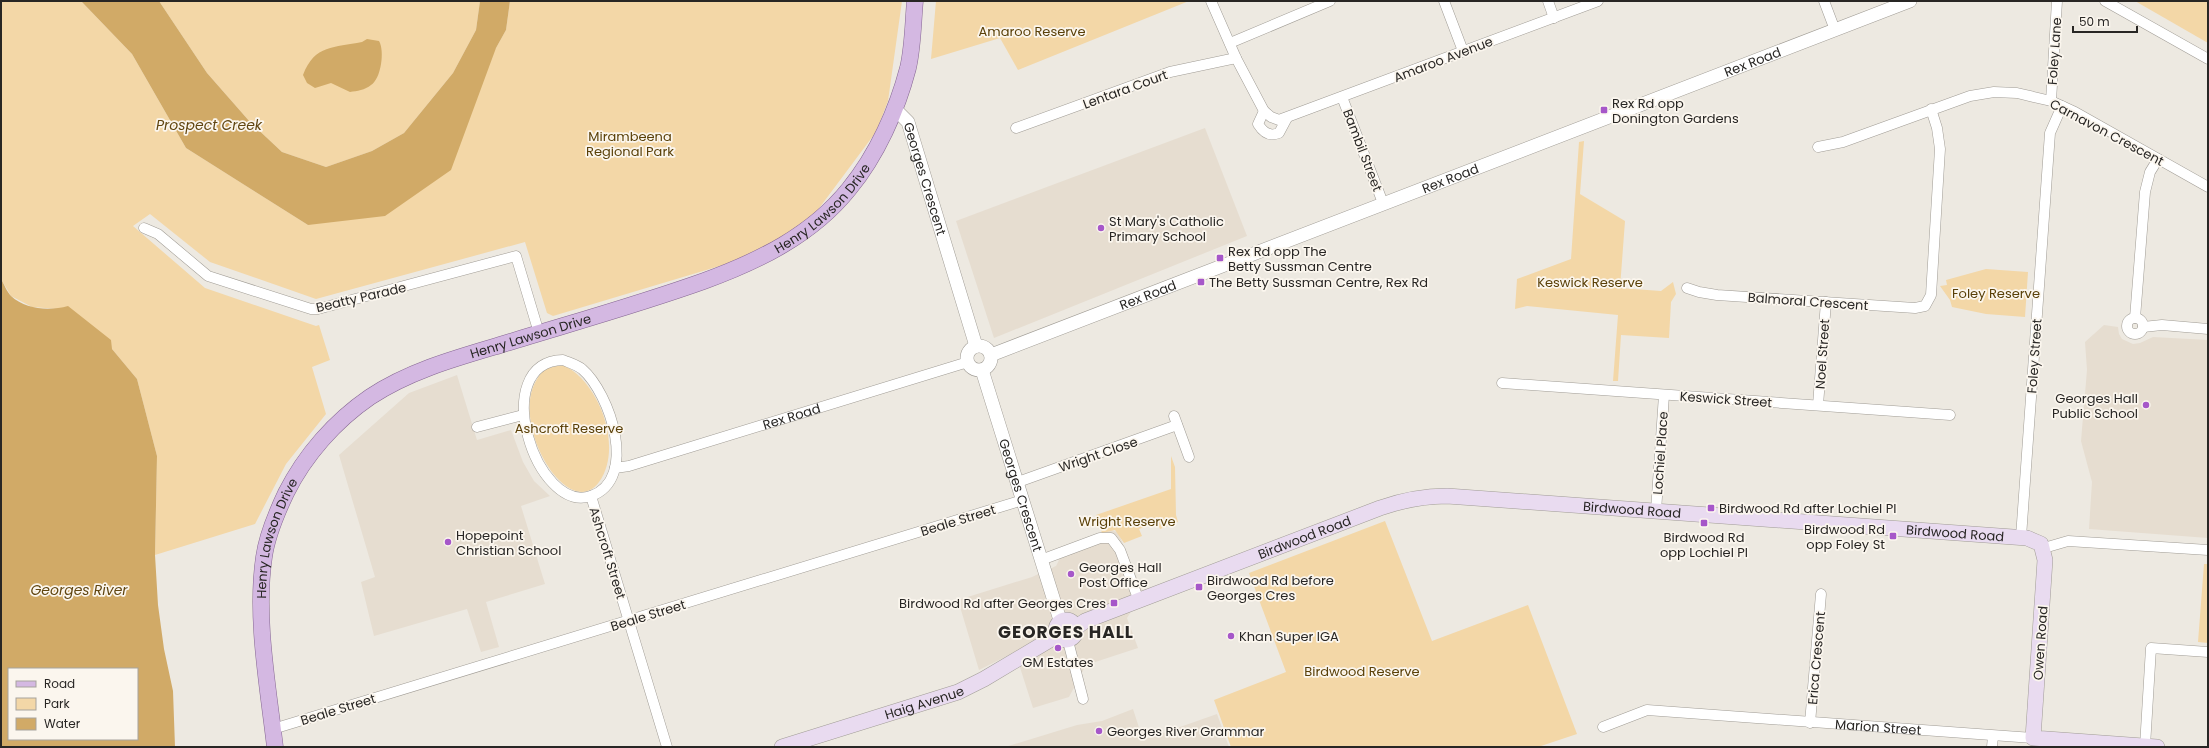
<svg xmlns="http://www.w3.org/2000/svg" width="2209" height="748" font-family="Poppins,sans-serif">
  <rect width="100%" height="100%" fill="#ede9e1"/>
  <g fill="#e6ddd0">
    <path d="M 1205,128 L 1247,236 L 994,338 L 956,221 Z"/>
    <path d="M 2104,325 L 2118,327 L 2119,334 L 2122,339 L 2133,344 L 2140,343 L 2153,337 L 2208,340 L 2208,538 L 2089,529 L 2092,482 L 2081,441 L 2087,370 L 2085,342 Z"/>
    <path d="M 457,375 L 477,440 L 511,430 L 523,462 L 534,481 L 550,496 L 521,506 L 545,584 L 486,602 L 499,647 L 481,652 L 467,609 L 374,636 L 361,582 L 375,577 L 339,455 L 409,393 Z"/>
    <path d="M 1108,530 L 1118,532 L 1143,593 L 1127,618 L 1138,648 L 1086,665 L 1069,697 L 1033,708 L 1015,652 L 979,670 L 958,600 L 1032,577 L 1056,566 L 1059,560 L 1056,551 Z"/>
    <path d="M 1133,709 L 1143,740 L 1217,714 L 1229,747 L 1005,747 L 1077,725 L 1102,721 Z"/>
  </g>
  <g fill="#f3d7a7">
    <path d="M 1,1 L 81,1 L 132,54 L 186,148 L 308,225 L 496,48 L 506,30 L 510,1 L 902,1 L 888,101 L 876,132 L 814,215 L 796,229 L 761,251 L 723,265 L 553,316 L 547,313 L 525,242 L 316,299 L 210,262 L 150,214 L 133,226 L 205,288 L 316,326 L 319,325 L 330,360 L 312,367 L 326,414 L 286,464 L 255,524 L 155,555 L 157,456 L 137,379 L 112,349 L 59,309 L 32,307 L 11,296 L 1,279 Z"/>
    <path d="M 159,1 L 480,1 L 476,30 L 453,73 L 404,133 L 372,151 L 326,167 L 282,152 L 250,122 L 207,73 Z"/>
    <path d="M 936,1 L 1189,1 L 1018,70 L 1000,38 L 931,59 Z"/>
    <path d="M 2135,1 L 2208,1 L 2208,43 Z"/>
    <path d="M 1584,141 L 1580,194 L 1625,221 L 1620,288 L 1661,291 L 1673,282 L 1676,294 L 1671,302 L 1669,338 L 1621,335 L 1618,381 L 1613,381 L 1618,315 L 1527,306 L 1515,309 L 1517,279 L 1571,259 L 1579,142 Z"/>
    <path d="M 1986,269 L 2028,272 L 2025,317 L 1986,314 L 1952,307 L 1950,300 L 1940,286 L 1947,285 L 1946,280 Z"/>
    <path d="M 563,365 C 599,381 624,448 599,482 C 569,523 510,426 536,381 C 538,377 541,372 545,370 C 550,367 557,366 563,365 Z"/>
    <path d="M 1171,456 L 1175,467 L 1176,515 L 1178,522 L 1160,529 L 1157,522 L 1139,529 L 1142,536 L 1124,543 L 1115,530 L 1102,533 L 1096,515 L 1171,489 Z"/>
    <path d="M 1385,521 L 1432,641 L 1528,605 L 1577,734 L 1538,747 L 1231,747 L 1214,700 L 1286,672 L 1249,573 Z"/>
    <path d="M 2204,564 L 2208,564 L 2208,643 L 2198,642 Z"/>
  </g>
  <g fill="#d1aa67" fill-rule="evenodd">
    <path d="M 81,1 L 159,1 L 207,73 L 250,122 L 282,152 L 326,167 L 372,151 L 404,133 L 453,73 L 476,30 L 480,1 L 510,1 L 506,30 L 496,48 L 451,170 L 385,216 L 308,225 L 186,148 L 132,54 Z"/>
    <path d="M 367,39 L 379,41 C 385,51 381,79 371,85 C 365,90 357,91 350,92 L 331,83 L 315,88 L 307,83 L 303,75 C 315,44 334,48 362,42 Z"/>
    <path d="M 1,279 C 4,284 7,292 11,296 C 26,310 50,311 68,306 L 111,340 L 112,349 L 137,379 L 157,456 L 155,555 L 158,605 L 164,649 L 173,691 L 175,747 L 1,747 ZM 9,669 L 137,669 L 137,739 L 9,739 Z"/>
  </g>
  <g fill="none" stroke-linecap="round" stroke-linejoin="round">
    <g stroke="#a09c95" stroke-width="11">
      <g id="minor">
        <path d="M 1211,1 L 1236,58 L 1264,111 L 1271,117 L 1279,120 L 1598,1"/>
        <path d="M 1444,1 L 1463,51"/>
        <path d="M 1548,1 L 1554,18"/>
        <path d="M 1824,1 L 1835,30"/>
        <path d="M 2105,1 L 2208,59"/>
        <path d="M 1230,43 L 1330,1"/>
        <path d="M 1342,97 L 1383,203"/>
        <path d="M 2051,101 L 2057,1"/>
        <path d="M 1264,111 L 1258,124 C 1263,132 1269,137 1279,133 L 1287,118"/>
        <path d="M 1016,128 L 1170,72 L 1236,58"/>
        <path d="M 1818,147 L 1843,142 L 1970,96 L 1994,92 L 2017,93 L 2051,101 L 2075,112 L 2208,187"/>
        <path d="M 144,228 L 158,234 L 208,276 L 311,309 L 318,309 L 516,256 L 539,333"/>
        <path d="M 1687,288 L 1699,292 L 1717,295 L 1915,308 L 1925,306 L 1931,295 L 1940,149 L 1937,128 L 1931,109"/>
        <path d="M 2135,318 L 2145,192 L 2150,172 L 2158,159"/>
        <circle cx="2135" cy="326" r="8"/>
        <path d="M 2143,327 L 2162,325 L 2208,329"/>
        <path d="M 563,360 C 570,363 577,365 582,369 C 610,393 639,479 591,496 C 536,515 487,362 563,360 Z"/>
        <path d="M 1502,383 L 1950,415"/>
        <path d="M 1818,405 L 1826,302"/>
        <path d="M 1174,416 L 1189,457"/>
        <path d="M 477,427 L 523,415"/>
        <path id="s1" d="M 615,468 L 629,466 L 968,362"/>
        <path d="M 1018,482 L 1177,425"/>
        <path d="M 591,496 L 667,747"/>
        <path d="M 1656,511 L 1664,395"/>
        <path d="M 2021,537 L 2050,133 L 2062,106"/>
        <path d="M 2044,548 L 2068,541 L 2208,550"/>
        <path d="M 1041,560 L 1100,538 L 1111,538 L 1120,550 L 1139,601"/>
        <path d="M 1068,641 L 1083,699"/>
        <path d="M 1810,723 L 1821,594"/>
        <path id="s2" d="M 1603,727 L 1647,710 L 2033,738"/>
        <path d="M 273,729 L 1023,500"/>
        <path d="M 2145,746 L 2151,648 L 2208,652"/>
        <path d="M 1992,747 L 1993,736"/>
      </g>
    </g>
    <g stroke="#a09c95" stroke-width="14">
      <g id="tertiary">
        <path id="s3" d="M 894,108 L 908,122 L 976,346"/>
        <circle cx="979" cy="358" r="12"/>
        <path id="s4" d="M 991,355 L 1910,1"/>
        <path id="s5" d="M 982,370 L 1060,620"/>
      </g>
    </g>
    <g stroke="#a09c95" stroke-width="16">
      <g id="secondary">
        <circle cx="1066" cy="630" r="10"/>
        <path id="s6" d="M 1075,628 L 1085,621 L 1380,508 C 1403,500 1423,496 1447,496 L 2027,538 L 2041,544 L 2045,560 L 2033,738 L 2157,747"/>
        <path id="s7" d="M 782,747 L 958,692 L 984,679 L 1058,635"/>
      </g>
    </g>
    <g stroke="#856692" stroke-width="17">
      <g id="primary">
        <path id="s8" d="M 275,747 C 268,686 255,617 264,557 C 267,535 277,512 286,493 C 305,455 335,421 370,397 C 409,371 456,358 500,345 C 568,324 637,305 704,281 C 759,261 812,235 849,189 C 877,155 897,110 908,68 C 913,47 913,23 915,1"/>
      </g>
    </g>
    <use href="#minor" stroke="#fff" stroke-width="10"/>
    <use href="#tertiary" stroke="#fff" stroke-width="13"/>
    <use href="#secondary" stroke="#e9dbf0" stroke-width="15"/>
    <use href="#primary" stroke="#d4b8e2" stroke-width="16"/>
  </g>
  <g fill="#a657c9" stroke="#fbf6ee" stroke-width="1.5">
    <rect x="1600" y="106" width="8" height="8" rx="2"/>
    <circle cx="1101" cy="228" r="4"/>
    <rect x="1216" y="254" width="8" height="8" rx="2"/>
    <rect x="1197" y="278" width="8" height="8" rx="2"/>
    <circle cx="2146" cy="405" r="4"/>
    <rect x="1707" y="504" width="8" height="8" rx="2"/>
    <rect x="1700" y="519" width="8" height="8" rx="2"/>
    <rect x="1889" y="532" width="8" height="8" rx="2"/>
    <circle cx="448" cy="542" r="4"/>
    <circle cx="1071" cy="574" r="4"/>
    <rect x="1195" y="583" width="8" height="8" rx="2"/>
    <rect x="1110" y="599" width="8" height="8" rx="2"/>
    <circle cx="1231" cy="636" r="4"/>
    <circle cx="1058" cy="648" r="4"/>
    <circle cx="1099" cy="731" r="4"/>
  </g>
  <g text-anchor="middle" stroke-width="3.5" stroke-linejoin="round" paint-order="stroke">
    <g font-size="13" fill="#5a4008" stroke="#fbf6ee">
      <text x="1032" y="36">Amaroo Reserve</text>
      <text x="630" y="141">Mirambeena<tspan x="630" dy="15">Regional Park</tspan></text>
      <text x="1590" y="287">Keswick Reserve</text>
      <text x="1996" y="298">Foley Reserve</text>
      <text x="569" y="433">Ashcroft Reserve</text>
      <text x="1127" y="526">Wright Reserve</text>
      <text x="1362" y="676">Birdwood Reserve</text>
    </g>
    <g font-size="13" fill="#282624" stroke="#fbf6ee">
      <text transform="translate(2054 51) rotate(-86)" y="5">Foley Lane</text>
      <text transform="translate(1443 59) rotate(-21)" y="5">Amaroo Avenue</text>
      <text dy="5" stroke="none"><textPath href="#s4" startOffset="816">Rex Road</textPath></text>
      <text transform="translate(1125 89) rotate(-20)" y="5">Lentara Court</text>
      <text transform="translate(2107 132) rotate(28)" y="5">Carnavon Crescent</text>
      <text transform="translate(1363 150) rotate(69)" y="5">Bambil Street</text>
      <text dy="5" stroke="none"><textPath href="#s4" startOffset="492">Rex Road</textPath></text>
      <text dy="5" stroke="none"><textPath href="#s3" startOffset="79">Georges Crescent</textPath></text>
      <text dy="5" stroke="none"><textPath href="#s8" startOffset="883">Henry Lawson Drive</textPath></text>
      <text dy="5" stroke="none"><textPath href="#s4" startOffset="168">Rex Road</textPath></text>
      <text transform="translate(361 297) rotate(-13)" y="5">Beatty Parade</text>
      <text transform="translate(1808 301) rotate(4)" y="5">Balmoral Crescent</text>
      <text dy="5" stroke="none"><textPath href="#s8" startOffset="560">Henry Lawson Drive</textPath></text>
      <text transform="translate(1822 354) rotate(-86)" y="5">Noel Street</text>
      <text transform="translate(2034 356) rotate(-86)" y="5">Foley Street</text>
      <text transform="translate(1726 399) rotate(4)" y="5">Keswick Street</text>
      <text dy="5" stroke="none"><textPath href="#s1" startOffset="184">Rex Road</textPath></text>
      <text transform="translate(1660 453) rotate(-86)" y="5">Lochiel Place</text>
      <text transform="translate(1098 454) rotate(-19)" y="5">Wright Close</text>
      <text dy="5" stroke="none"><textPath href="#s5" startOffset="131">Georges Crescent</textPath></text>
      <text dy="5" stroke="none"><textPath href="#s6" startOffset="582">Birdwood Road</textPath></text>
      <text transform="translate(958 520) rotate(-17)" y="5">Beale Street</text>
      <text dy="5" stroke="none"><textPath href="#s6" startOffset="906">Birdwood Road</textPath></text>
      <text dy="5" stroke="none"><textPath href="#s6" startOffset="247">Birdwood Road</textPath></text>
      <text dy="5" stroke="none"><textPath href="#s8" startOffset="212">Henry Lawson Drive</textPath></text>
      <text transform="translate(608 553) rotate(73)" y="5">Ashcroft Street</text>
      <text transform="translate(648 615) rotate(-17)" y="5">Beale Street</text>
      <text transform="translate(2040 643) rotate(-86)" y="5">Owen Road</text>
      <text transform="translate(1816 658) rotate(-85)" y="5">Erica Crescent</text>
      <text dy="5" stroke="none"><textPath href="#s7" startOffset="149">Haig Avenue</textPath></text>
      <text transform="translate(338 709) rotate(-17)" y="5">Beale Street</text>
      <text dy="5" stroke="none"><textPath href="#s2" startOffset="279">Marion Street</textPath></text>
    </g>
    <g font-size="13" fill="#282624" stroke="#fbf6ee" text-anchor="start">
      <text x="1612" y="108">Rex Rd opp<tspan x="1612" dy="15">Donington Gardens</tspan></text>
      <text x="1109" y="226">St Mary's Catholic<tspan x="1109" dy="15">Primary School</tspan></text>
      <text x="1228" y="256">Rex Rd opp The<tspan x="1228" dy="15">Betty Sussman Centre</tspan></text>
      <text x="1209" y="287">The Betty Sussman Centre, Rex Rd</text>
      <text x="2138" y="403" text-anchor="end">Georges Hall<tspan x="2138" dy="15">Public School</tspan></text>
      <text x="1719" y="513">Birdwood Rd after Lochiel Pl</text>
      <text x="1885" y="534" text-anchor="end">Birdwood Rd<tspan x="1885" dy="15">opp Foley St</tspan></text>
      <text x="456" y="540">Hopepoint<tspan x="456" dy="15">Christian School</tspan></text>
      <text x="1704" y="542" text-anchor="middle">Birdwood Rd<tspan x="1704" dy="15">opp Lochiel Pl</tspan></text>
      <text x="1079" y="572">Georges Hall<tspan x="1079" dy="15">Post Office</tspan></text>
      <text x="1207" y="585">Birdwood Rd before<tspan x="1207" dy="15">Georges Cres</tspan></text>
      <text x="1106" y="608" text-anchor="end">Birdwood Rd after Georges Cres</text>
      <text x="1239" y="641">Khan Super IGA</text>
      <text x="1058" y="667" text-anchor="middle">GM Estates</text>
      <text x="1107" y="736">Georges River Grammar</text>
    </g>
    <g font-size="14" font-style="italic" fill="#614611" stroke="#fbf6ee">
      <text x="209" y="130">Prospect Creek</text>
      <text x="79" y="595">Georges River</text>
    </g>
    <g font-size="17" font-weight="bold" letter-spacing="1" fill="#282624" stroke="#fbf6ee">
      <text x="1066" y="638">GEORGES HALL</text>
    </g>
  </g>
  <rect width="2209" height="748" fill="none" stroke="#282624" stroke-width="4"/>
  <rect x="8" y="668" width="130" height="72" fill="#fbf6ee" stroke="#a7a39d"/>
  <rect x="16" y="681" width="20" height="6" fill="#d4b8e2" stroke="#a7a39d"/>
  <text x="44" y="688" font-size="12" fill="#282624">Road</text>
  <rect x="16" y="698" width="20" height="12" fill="#f3d7a7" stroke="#a7a39d"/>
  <text x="44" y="708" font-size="12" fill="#282624">Park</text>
  <rect x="16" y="718" width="20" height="12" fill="#d1aa67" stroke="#a7a39d"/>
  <text x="44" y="728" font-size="12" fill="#282624">Water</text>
  <path d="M2073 26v6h64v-6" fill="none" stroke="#282624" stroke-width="2"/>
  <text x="2079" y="26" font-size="12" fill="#282624" stroke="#fbf6ee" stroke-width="3" paint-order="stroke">50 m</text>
</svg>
